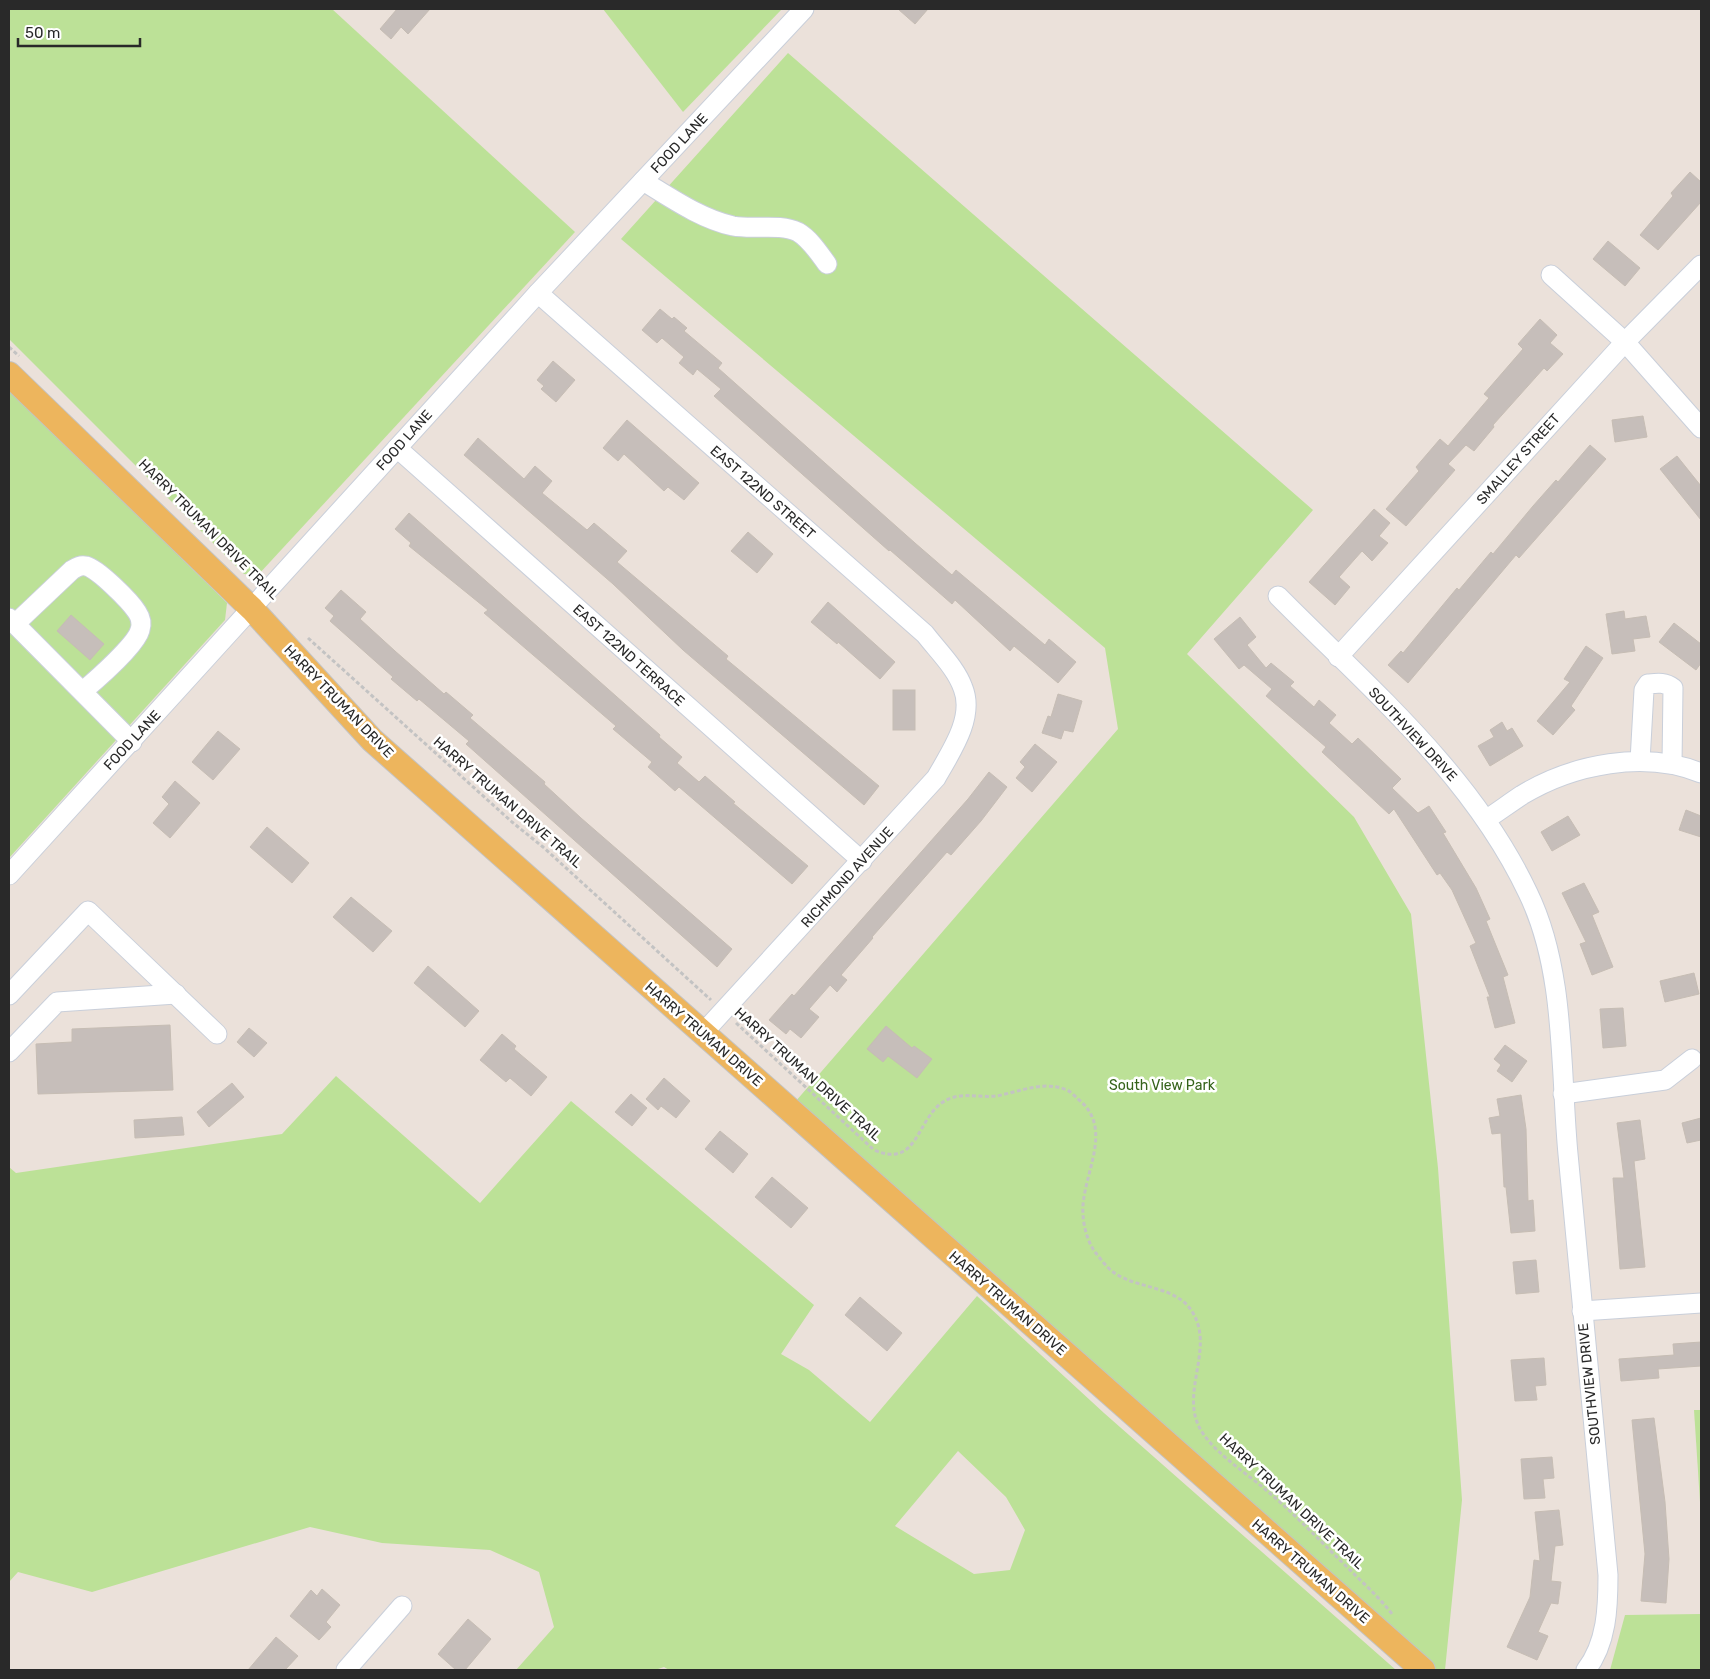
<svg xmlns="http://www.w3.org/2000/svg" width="1710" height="1679" font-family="Rubik,sans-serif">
  <rect width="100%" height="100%" fill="#ebe1da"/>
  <g fill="#bce197" fill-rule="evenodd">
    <path d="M 9,9 L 332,9 L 575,232 L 258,575 L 244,574 L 9,339 Z"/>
    <path d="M 603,9 L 782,9 L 683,112 Z"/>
    <path d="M 788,53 L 1313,510 L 1187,654 L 1354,817 L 1411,914 L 1438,1168 L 1462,1500 L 1445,1670 L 1423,1670 L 789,1109 L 1118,729 L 1105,648 L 621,239 Z"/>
    <path d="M 9,389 L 227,603 L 225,620 L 9,858 Z"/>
    <path d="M 336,1076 L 480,1203 L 571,1101 L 814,1305 L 781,1354 L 809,1370 L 870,1422 L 977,1296 L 1104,1413 L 1396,1670 L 669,1670 L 664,1667 L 655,1670 L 516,1670 L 554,1627 L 539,1572 L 490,1550 L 382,1543 L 310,1527 L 92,1592 L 18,1572 L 9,1582 L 9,1167 L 16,1173 L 282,1134 ZM 958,1451 L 1006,1497 L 1025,1530 L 1010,1570 L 974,1574 L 895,1526 Z"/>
    <path d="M 1694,1410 L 1701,1410 L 1701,1517 Z"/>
    <path d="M 1701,1614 L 1701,1670 L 1610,1670 L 1625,1615 Z"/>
  </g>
  <g fill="#c6beba" stroke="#c6bdb4">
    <path d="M 397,9 L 430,9 L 408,34 L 401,27 L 391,39 L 380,29 Z"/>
    <path d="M 898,9 L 928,9 L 915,24 Z"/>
    <path d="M 1690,172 L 1701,182 L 1701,202 L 1658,250 L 1640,235 L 1673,196 L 1671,193 Z"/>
    <path d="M 1608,241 L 1640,268 L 1625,286 L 1593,259 Z"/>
    <path d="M 660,309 L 672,319 L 674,317 L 687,328 L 684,331 L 722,363 L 718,368 L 915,543 L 952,575 L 956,570 L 1045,645 L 1049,639 L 1076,662 L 1058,683 L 1014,646 L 1010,651 L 955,600 L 952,604 L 890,550 L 889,551 L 714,396 L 721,389 L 697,369 L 693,375 L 679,363 L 684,357 L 662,338 L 657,343 L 642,330 Z"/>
    <path d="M 1540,319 L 1557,335 L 1550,343 L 1563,354 L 1547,371 L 1544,368 L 1493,425 L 1494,427 L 1474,451 L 1466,445 L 1448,464 L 1455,470 L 1406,526 L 1386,509 L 1419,471 L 1416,467 L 1440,439 L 1448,446 L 1489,398 L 1484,394 L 1523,349 L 1518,344 Z"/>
    <path d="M 553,361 L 575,380 L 556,402 L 541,389 L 544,386 L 537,380 Z"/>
    <path d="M 1643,416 L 1647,437 L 1615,442 L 1612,420 Z"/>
    <path d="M 627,420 L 699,483 L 684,500 L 668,487 L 664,491 L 624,454 L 618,461 L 603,448 Z"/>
    <path d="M 478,438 L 524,479 L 535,466 L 552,481 L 542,493 L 587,530 L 594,523 L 627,551 L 617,562 L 728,656 L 726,659 L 879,786 L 864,805 L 683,650 L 613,584 L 464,455 Z"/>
    <path d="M 1590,445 L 1606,459 L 1519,558 L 1516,555 L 1408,683 L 1388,665 L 1401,651 L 1403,653 L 1457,588 L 1459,590 L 1491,552 L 1493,554 L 1533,506 L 1556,480 L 1558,482 Z"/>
    <path d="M 1677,456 L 1701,486 L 1701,520 L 1660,469 Z"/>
    <path d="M 1374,509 L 1390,523 L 1379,536 L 1388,543 L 1372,561 L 1362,551 L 1339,577 L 1350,587 L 1335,605 L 1309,582 Z"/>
    <path d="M 409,513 L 660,735 L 659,737 L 682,757 L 677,763 L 699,782 L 705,776 L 735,802 L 733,803 L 808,866 L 792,884 L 679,787 L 675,791 L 648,767 L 652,762 L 613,729 L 616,726 L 484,613 L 488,610 L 409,546 L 411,543 L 395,529 Z"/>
    <path d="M 748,532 L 773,554 L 757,573 L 731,551 Z"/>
    <path d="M 341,590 L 366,612 L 360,619 L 395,651 L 444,694 L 446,692 L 473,715 L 470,718 L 545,782 L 544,784 L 581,818 L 732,949 L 717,967 L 466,744 L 469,741 L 419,699 L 417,701 L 391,679 L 393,677 L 330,621 L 334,616 L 325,608 Z"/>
    <path d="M 828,602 L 895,662 L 880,679 L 838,642 L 837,644 L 811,622 Z"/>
    <path d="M 1624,611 L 1625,619 L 1646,616 L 1650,637 L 1633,639 L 1635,651 L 1612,654 L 1606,614 Z"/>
    <path d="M 71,615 L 104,644 L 90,660 L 57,631 Z"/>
    <path d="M 1240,617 L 1256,637 L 1247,645 L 1266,668 L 1271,663 L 1294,682 L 1290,686 L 1314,707 L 1319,700 L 1336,715 L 1329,723 L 1352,744 L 1358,738 L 1401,779 L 1392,788 L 1418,813 L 1429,806 L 1446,832 L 1443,833 L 1476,888 L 1490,919 L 1486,921 L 1508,975 L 1503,977 L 1515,1023 L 1495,1028 L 1487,997 L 1490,997 L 1470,946 L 1476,943 L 1452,890 L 1440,873 L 1437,875 L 1394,809 L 1389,814 L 1322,752 L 1326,747 L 1266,696 L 1272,689 L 1244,665 L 1239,669 L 1214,639 Z"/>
    <path d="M 1674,623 L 1701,644 L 1701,663 L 1696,670 L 1659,642 Z"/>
    <path d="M 1586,646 L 1603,658 L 1571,706 L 1575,710 L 1553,735 L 1537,721 L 1570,682 L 1564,679 Z"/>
    <rect x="893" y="690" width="22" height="40"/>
    <path d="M 1058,694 L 1082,701 L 1073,732 L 1064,730 L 1061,739 L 1042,733 L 1048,716 L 1051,717 Z"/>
    <path d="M 1502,722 L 1507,731 L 1512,728 L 1523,746 L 1490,766 L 1478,746 L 1494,737 L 1490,730 Z"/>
    <path d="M 218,731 L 240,749 L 213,780 L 192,762 Z"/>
    <path d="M 1035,744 L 1057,762 L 1032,792 L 1016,778 L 1025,767 L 1020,762 Z"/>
    <path d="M 989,772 L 1007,787 L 981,821 L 951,855 L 947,852 L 872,937 L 873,938 L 841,975 L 847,980 L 837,992 L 830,985 L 809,1009 L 819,1017 L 801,1038 L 790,1029 L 786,1034 L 769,1020 L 792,994 L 794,996 L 968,799 Z"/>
    <path d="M 175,781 L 200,803 L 170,838 L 153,823 L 169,804 L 162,797 Z"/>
    <path d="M 1686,810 L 1701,816 L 1701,837 L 1679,830 Z"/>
    <path d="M 1568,816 L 1580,835 L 1552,851 L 1541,832 Z"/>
    <path d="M 267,827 L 309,863 L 292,883 L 250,847 Z"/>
    <path d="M 1584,883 L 1599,912 L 1592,915 L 1613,967 L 1592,975 L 1580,944 L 1586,942 L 1562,893 Z"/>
    <path d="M 351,897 L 392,931 L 373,952 L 333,917 Z"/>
    <path d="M 428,966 L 479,1011 L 465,1027 L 414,983 Z"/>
    <path d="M 1694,973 L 1699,994 L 1665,1002 L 1660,981 Z"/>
    <path d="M 1623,1008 L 1626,1046 L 1603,1048 L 1600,1009 Z"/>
    <path d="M 170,1025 L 173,1090 L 38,1094 L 36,1044 L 72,1042 L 72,1029 Z"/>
    <path d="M 886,1026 L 912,1048 L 914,1046 L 932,1059 L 917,1078 L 888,1056 L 883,1062 L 867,1049 Z"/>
    <path d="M 249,1028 L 267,1043 L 254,1057 L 237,1042 Z"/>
    <path d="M 502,1034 L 516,1046 L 514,1049 L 547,1077 L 531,1096 L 510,1078 L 506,1082 L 480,1060 Z"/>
    <path d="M 1505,1045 L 1527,1061 L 1512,1082 L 1497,1071 L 1501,1065 L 1494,1059 Z"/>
    <path d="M 664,1078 L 690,1101 L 676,1118 L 661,1106 L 658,1110 L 646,1099 Z"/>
    <path d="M 232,1083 L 244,1097 L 209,1127 L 197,1112 Z"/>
    <path d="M 631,1094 L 647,1108 L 632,1126 L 615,1112 Z"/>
    <path d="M 1521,1095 L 1526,1129 L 1528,1201 L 1533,1200 L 1535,1231 L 1511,1233 L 1506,1187 L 1504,1187 L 1501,1133 L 1492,1134 L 1489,1118 L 1500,1116 L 1497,1099 Z"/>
    <path d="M 182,1117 L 184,1135 L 135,1138 L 134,1120 Z"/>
    <path d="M 1701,1118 L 1701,1140 L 1687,1143 L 1682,1123 Z"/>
    <path d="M 1640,1120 L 1645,1159 L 1634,1161 L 1645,1267 L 1620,1269 L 1613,1178 L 1624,1178 L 1617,1123 Z"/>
    <path d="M 720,1131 L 748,1154 L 733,1173 L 705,1149 Z"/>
    <path d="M 772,1177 L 808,1208 L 791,1228 L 755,1197 Z"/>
    <path d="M 1536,1260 L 1539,1292 L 1516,1294 L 1513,1262 Z"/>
    <path d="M 860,1297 L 902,1333 L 887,1351 L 845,1315 Z"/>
    <path d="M 1701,1342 L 1701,1366 L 1658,1369 L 1659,1378 L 1621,1381 L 1619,1359 L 1674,1355 L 1673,1344 Z"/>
    <path d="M 1544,1358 L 1546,1385 L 1535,1386 L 1537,1400 L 1515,1401 L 1511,1360 Z"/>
    <path d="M 1654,1418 L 1665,1502 L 1669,1559 L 1666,1603 L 1641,1601 L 1645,1554 L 1632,1420 Z"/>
    <path d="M 1552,1457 L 1554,1478 L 1543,1479 L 1545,1498 L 1524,1499 L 1521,1459 Z"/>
    <path d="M 1559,1510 L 1563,1545 L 1555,1546 L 1551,1581 L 1561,1582 L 1558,1604 L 1551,1603 L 1538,1632 L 1548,1636 L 1537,1660 L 1507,1647 L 1530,1597 L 1534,1560 L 1540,1561 L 1535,1512 Z"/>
    <path d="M 322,1589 L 340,1605 L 326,1622 L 331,1627 L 319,1640 L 290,1616 L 311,1590 L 317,1596 Z"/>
    <path d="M 468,1619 L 491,1639 L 465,1670 L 456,1670 L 438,1654 Z"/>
    <path d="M 276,1637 L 298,1656 L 285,1670 L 248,1670 Z"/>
  </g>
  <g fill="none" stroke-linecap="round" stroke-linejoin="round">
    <g stroke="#c9cfda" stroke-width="21">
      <g id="minor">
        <path d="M 643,181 C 671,198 701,219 733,226 C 754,230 779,223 798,232 C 810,239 819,253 827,264"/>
        <path d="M 1551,275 L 1625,342 L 1701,428"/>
        <path d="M 538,293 L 925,634 C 938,651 956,668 963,688 C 975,718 950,753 936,778 L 703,1033"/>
        <path d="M 397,448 L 862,861"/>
        <path d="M 1278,596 C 1369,688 1472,774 1528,893 C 1566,971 1560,1069 1568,1154 C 1580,1294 1594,1434 1608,1575 C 1608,1607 1607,1643 1586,1670"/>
        <path d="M 9,618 L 132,742"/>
        <path d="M 15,624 L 72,570 C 77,567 80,565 86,566 C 98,569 130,601 137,612 C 141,618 142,624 140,630 C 136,645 96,680 83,691"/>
        <path d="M 1338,657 L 1625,342 L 1701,265"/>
        <path d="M 1640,761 L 1644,690 L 1648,684 C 1658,683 1665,682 1673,688 L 1672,764"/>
        <path d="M 1487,819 C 1499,811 1510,803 1522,795 C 1573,764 1645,750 1701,773"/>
        <path d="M 9,875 L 538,293 L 804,9"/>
        <path d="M 9,995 L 88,911 L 217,1034"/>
        <path d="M 9,1052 L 57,1002 L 176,994"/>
        <path d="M 1563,1094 L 1665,1080 L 1692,1059"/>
        <path d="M 1582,1311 L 1701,1303"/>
        <path d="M 346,1670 L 402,1606"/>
      </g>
    </g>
    <g stroke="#c3c3c3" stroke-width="26">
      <path id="major" d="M 9,374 L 252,609 L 372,740 L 1423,1670"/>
    </g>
    <g stroke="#c3c3c3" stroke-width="3" stroke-dasharray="4 2.5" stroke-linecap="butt">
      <path d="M 9,347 L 19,356"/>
      <path d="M 308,638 L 512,822 L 543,847 L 711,1000"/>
      <path d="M 736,1023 L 874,1150 C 918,1169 916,1120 943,1102 C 960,1091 978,1098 996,1096 C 1019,1092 1044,1080 1067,1090 C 1071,1092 1075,1096 1078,1099 C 1113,1127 1086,1168 1083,1205 C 1082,1221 1086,1239 1095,1252 C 1100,1258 1107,1268 1113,1272 C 1138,1290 1177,1285 1193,1313 C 1215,1350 1178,1395 1202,1432 C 1217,1455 1245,1472 1266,1490 C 1295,1514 1321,1542 1348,1568 C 1363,1583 1379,1597 1392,1614"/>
    </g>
    <use href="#minor" stroke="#fff" stroke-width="19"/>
    <use href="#major" stroke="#edb55d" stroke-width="24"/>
  </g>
  <g text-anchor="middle" stroke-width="5" stroke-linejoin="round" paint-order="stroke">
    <g font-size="14" fill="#292929" stroke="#fff">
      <text transform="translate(679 143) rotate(-47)" y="5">FOOD LANE</text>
      <text transform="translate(404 440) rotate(-48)" y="5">FOOD LANE</text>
      <text transform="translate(1518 459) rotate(-48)" y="5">SMALLEY STREET</text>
      <text transform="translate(763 492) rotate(41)" y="5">EAST 122ND STREET</text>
      <text transform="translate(209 529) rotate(45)" y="5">HARRY TRUMAN DRIVE TRAIL</text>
      <text transform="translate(629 655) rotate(42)" y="5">EAST 122ND TERRACE</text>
      <text transform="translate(339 701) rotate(46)" y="5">HARRY TRUMAN DRIVE</text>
      <text transform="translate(1413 734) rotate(47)" y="5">SOUTHVIEW DRIVE</text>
      <text transform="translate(132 740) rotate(-47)" y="5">FOOD LANE</text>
      <text transform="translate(508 802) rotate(41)" y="5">HARRY TRUMAN DRIVE TRAIL</text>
      <text transform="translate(847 877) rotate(-48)" y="5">RICHMOND AVENUE</text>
      <text transform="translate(704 1034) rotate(41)" y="5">HARRY TRUMAN DRIVE</text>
      <text transform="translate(808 1074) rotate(42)" y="5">HARRY TRUMAN DRIVE TRAIL</text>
      <text transform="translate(1008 1303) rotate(41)" y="5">HARRY TRUMAN DRIVE</text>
      <text transform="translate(1589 1384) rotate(-96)" y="5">SOUTHVIEW DRIVE</text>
      <text transform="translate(1292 1501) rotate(43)" y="5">HARRY TRUMAN DRIVE TRAIL</text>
      <text transform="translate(1311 1571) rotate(41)" y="5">HARRY TRUMAN DRIVE</text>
    </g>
    <g font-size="14" fill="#35631b" stroke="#fff">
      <text x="1162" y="1090">South View Park</text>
    </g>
  </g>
  <rect width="1710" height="1679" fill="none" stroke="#292929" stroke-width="20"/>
  <path d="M18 38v8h122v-8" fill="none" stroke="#292929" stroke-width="2.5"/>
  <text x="25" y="38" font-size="15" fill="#292929" stroke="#ffffff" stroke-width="4" paint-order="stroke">50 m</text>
</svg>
